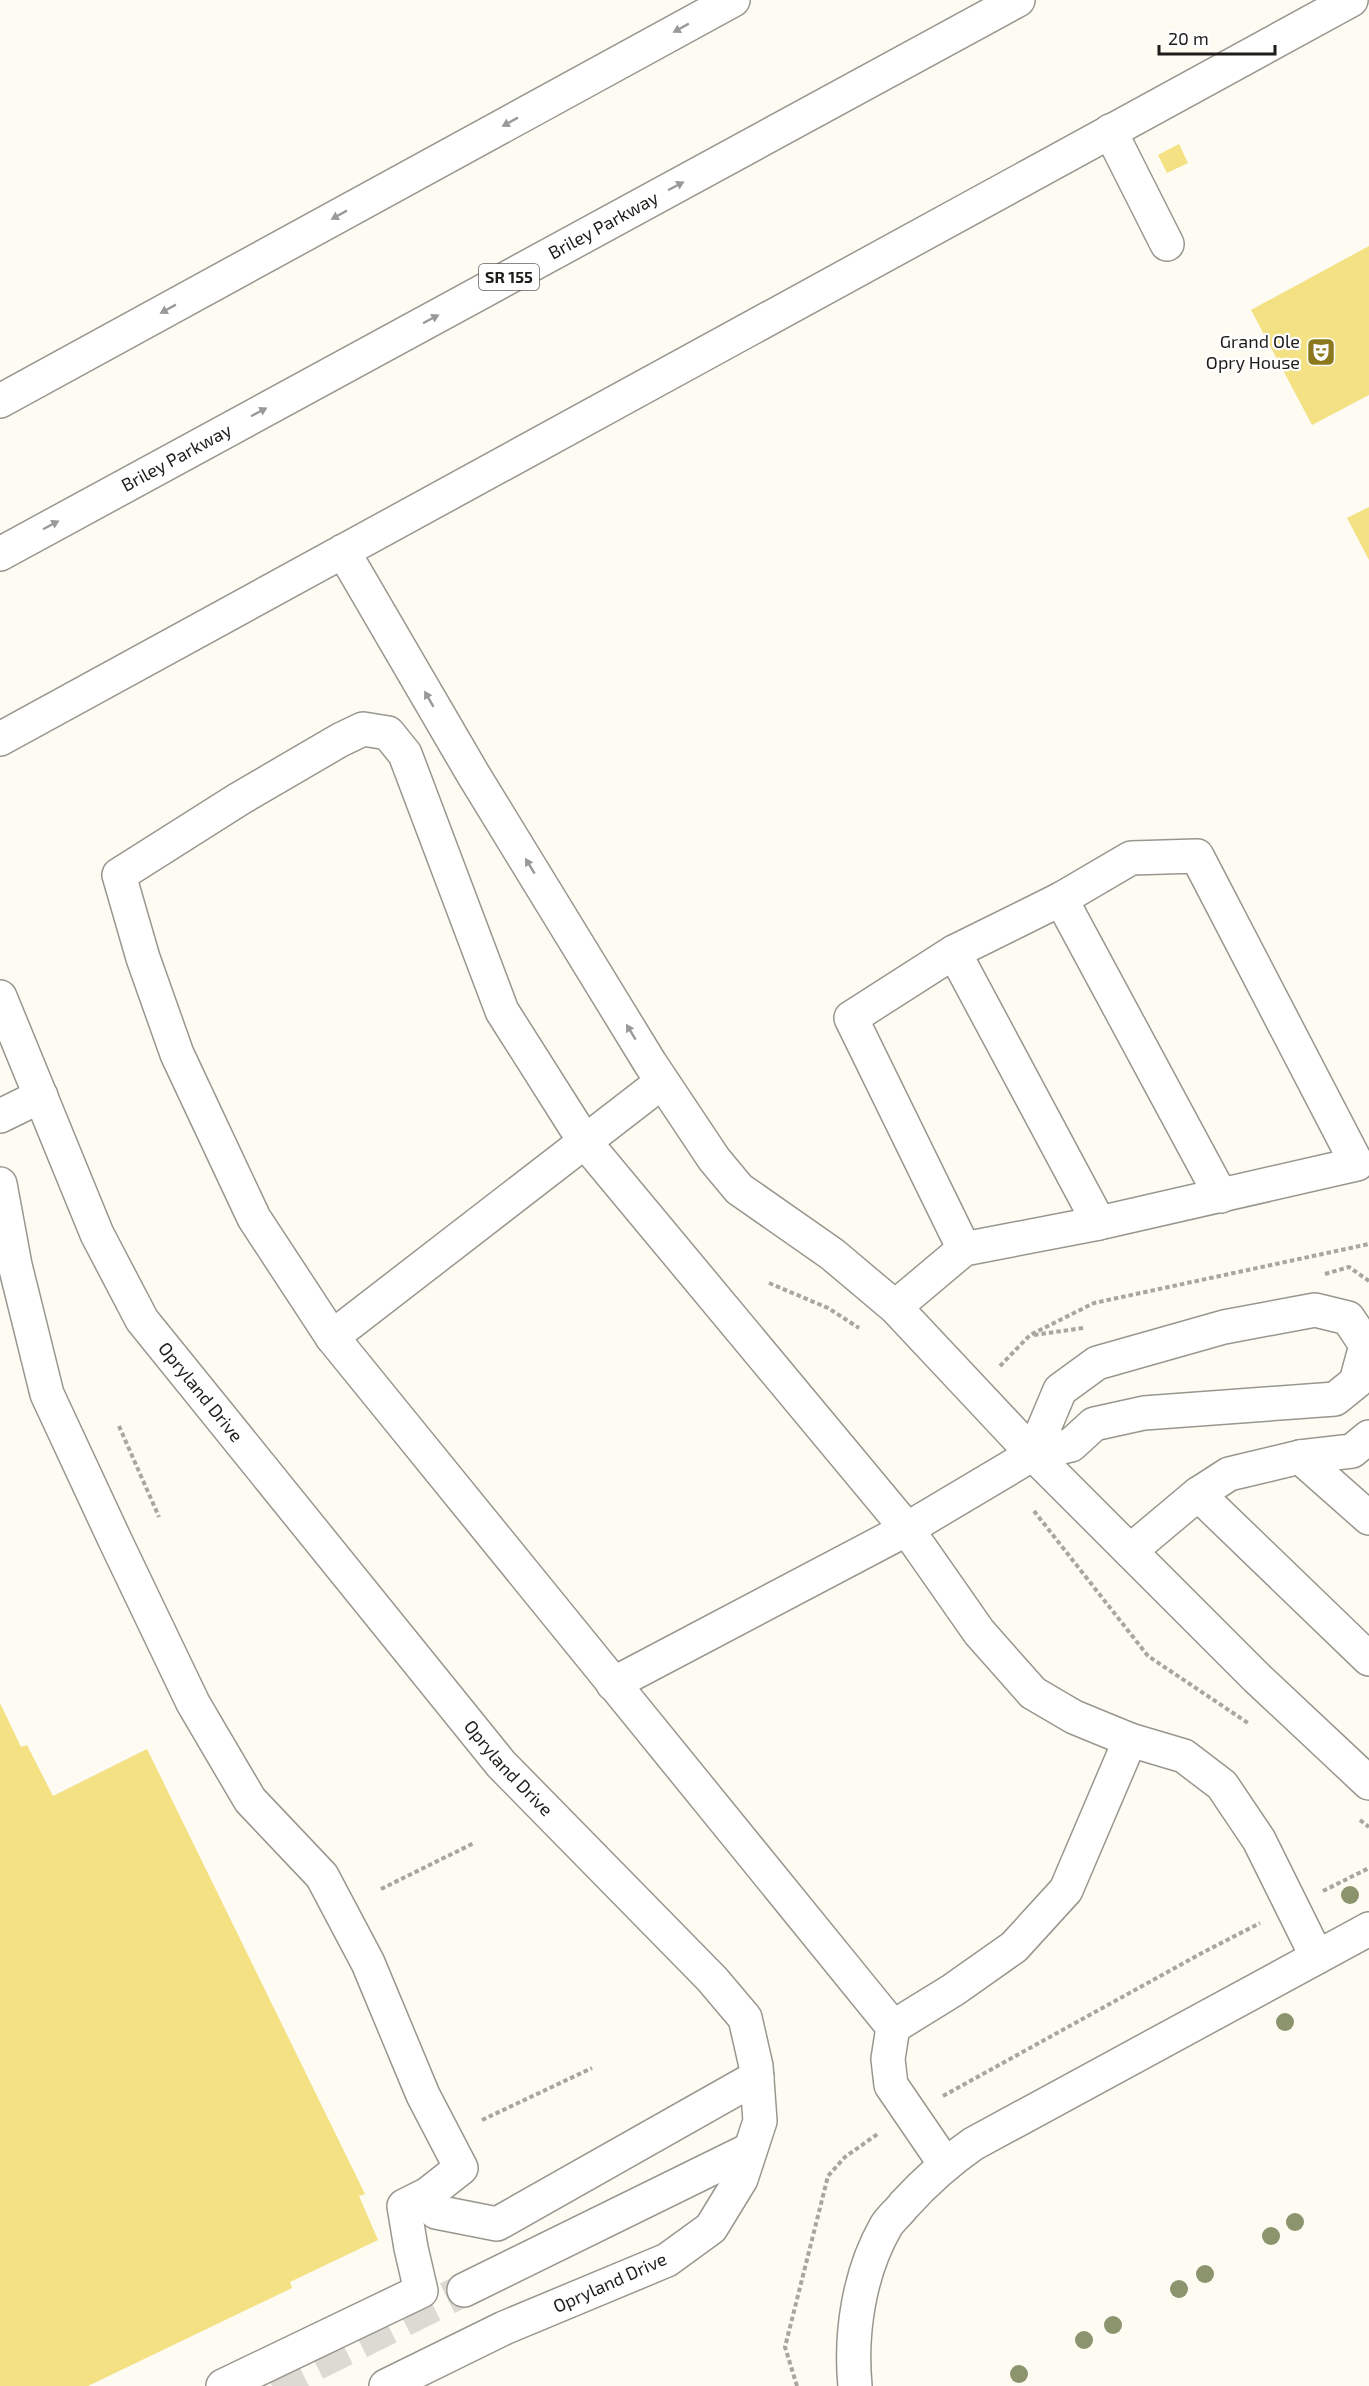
<svg xmlns="http://www.w3.org/2000/svg" width="1369" height="2386" font-family="'Exo 2',sans-serif">
  <rect width="100%" height="100%" fill="#fdfbf2"/>
  <g fill="#f3e183">
    <path d="M 1179,144 L 1188,163 L 1167,173 L 1158,155 Z"/>
    <path d="M 1369,246 L 1369,395 L 1312,425 L 1251,310 Z"/>
    <path d="M 1369,507 L 1369,560 L 1347,518 Z"/>
    <path d="M 0,1703 L 21,1747 L 27,1745 L 53,1796 L 147,1749 L 365,2194 L 359,2196 L 378,2240 L 290,2282 L 292,2288 L 88,2386 L 0,2386 Z"/>
  </g>
  <g fill="none" stroke-linecap="round" stroke-linejoin="round">
    <path stroke="#dcdad2" stroke-width="33" stroke-dasharray="33 16" stroke-linecap="butt" d="M 272,2386 L 464,2290"/>
    <g stroke="#98978e" stroke-width="36">
      <g id="minor">
        <path d="M 1110,131 L 1167,244"/>
        <path d="M 343,551 L 473,774 L 650,1063 L 714,1159 L 739,1189 L 832,1254 L 895,1307 L 1033,1454"/>
        <path d="M 0,739 L 1351,0"/>
        <path d="M 1061,899 L 1221,1196"/>
        <path d="M 954,952 L 1099,1223"/>
        <path id="s1" d="M 0,997 L 97,1234 L 142,1320 L 501,1764 L 712,1979 L 745,2018 L 756,2066 L 760,2121 L 741,2179 L 711,2228 L 667,2260 L 504,2328 L 386,2386"/>
        <path d="M 662,1082 C 552,1167 442,1252 332,1337 L 254,1218 L 177,1054 L 143,958 L 119,875 L 239,799 L 340,740 L 363,729 L 388,733 L 405,754 L 502,1011 L 585,1142 L 907,1529 L 1033,1454 L 1257,1678 L 1369,1783"/>
        <path d="M 0,1116 L 41,1096"/>
        <path d="M 0,1184 L 15,1265 L 47,1394 L 114,1538 L 193,1703 L 250,1800 L 322,1876 L 368,1963 L 423,2095 L 461,2168 L 428,2194 L 404,2206 L 411,2248 L 421,2291 L 223,2386"/>
        <path d="M 895,1307 L 964,1249 L 1099,1223 L 1357,1164 L 1197,856 L 1131,858 L 1061,899 L 954,952 L 851,1018 L 964,1249"/>
        <path d="M 1315,1310 L 1348,1318 L 1366,1345 L 1356,1382 L 1335,1399 L 1144,1413 L 1094,1424 L 1071,1445 L 1033,1454 L 1060,1390 L 1097,1363 L 1224,1327 Z"/>
        <path d="M 332,1337 L 893,2027 L 888,2059 L 891,2085 L 945,2164"/>
        <path d="M 1300,1457 L 1369,1518"/>
        <path d="M 1198,1494 L 1369,1659"/>
        <path d="M 1130,1551 L 1198,1494 L 1229,1474 L 1300,1457 L 1352,1451 L 1369,1437"/>
        <path d="M 613,1684 L 907,1529 L 979,1632 L 1033,1693 L 1074,1717 L 1130,1740"/>
        <path d="M 893,2027 L 953,1990 L 1014,1947 L 1066,1890 L 1130,1740 L 1184,1756 L 1222,1785 L 1259,1840 L 1317,1957"/>
        <path d="M 436,2212 L 497,2224 L 757,2077"/>
        <path d="M 464,2290 L 749,2150"/>
        <path d="M 855,2386 C 850,2333 859,2273 886,2226 C 891,2218 899,2212 904,2205 C 925,2182 947,2162 973,2144 L 1369,1929"/>
      </g>
    </g>
    <g stroke="#98978e" stroke-width="36">
      <g id="highway">
        <path d="M 0,401 L 733,0"/>
        <path id="s2" d="M 0,554 L 1018,0"/>
      </g>
    </g>
    <g stroke="#a8a69f" stroke-width="4" stroke-dasharray="4.5 3" stroke-linecap="butt">
      <path d="M 1325,1274 L 1349,1267 L 1369,1281"/>
      <path d="M 769,1283 L 828,1308 L 859,1328"/>
      <path d="M 1034,1335 L 1083,1328"/>
      <path d="M 1000,1366 L 1030,1335 L 1094,1303 L 1369,1244"/>
      <path d="M 119,1426 L 159,1517"/>
      <path d="M 1034,1511 L 1148,1656 L 1248,1723"/>
      <path d="M 1360,1820 L 1369,1827"/>
      <path d="M 381,1889 L 474,1843"/>
      <path d="M 1323,1891 L 1369,1868"/>
      <path d="M 943,2096 L 1202,1953 L 1260,1923"/>
      <path d="M 482,2120 L 592,2068"/>
      <path d="M 797,2386 L 785,2347 L 828,2176 L 845,2157 L 879,2133"/>
    </g>
    <use href="#minor" stroke="#fff" stroke-width="33"/>
    <use href="#highway" stroke="#fff" stroke-width="33"/>
  </g>
  <g fill="#8b946d">
    <circle cx="1350" cy="1895" r="9"/>
    <circle cx="1285" cy="2022" r="9"/>
    <circle cx="1295" cy="2222" r="9"/>
    <circle cx="1271" cy="2236" r="9"/>
    <circle cx="1205" cy="2274" r="9"/>
    <circle cx="1179" cy="2289" r="9"/>
    <circle cx="1113" cy="2325" r="9"/>
    <circle cx="1084" cy="2340" r="9"/>
    <circle cx="1019" cy="2374" r="9"/>
  </g>
  <defs><path id="oneway-solid" d="M-6-.8H1V-3.2L6.5 0L1 3.2V.8H-6Z" transform="scale(1.5)"/></defs>
  <g fill="#9a9998">
    <use href="#oneway-solid" transform="translate(681 28) rotate(151)"/>
    <use href="#oneway-solid" transform="translate(510 122) rotate(151)"/>
    <use href="#oneway-solid" transform="translate(676 186) rotate(-28)"/>
    <use href="#oneway-solid" transform="translate(339 215) rotate(151)"/>
    <use href="#oneway-solid" transform="translate(168 309) rotate(151)"/>
    <use href="#oneway-solid" transform="translate(431 319) rotate(-28)"/>
    <use href="#oneway-solid" transform="translate(259 412) rotate(-28)"/>
    <use href="#oneway-solid" transform="translate(51 525) rotate(-28)"/>
    <use href="#oneway-solid" transform="translate(429 699) rotate(-120)"/>
    <use href="#oneway-solid" transform="translate(530 866) rotate(-121)"/>
    <use href="#oneway-solid" transform="translate(631 1032) rotate(-121)"/>
  </g>
  <defs>
    <g id="theatre-square" transform="scale(1.5)"><rect x="-9" y="-9" width="18" height="18" rx="4" fill="#8c791e" stroke="#fff"/><path d="M-5-5.5Q0-4 5-5.5V0Q5 5 0 6Q-5 5-5 0ZM-3.3-2.5H-1v1.5H-3.3ZM1-2.5H3.3v1.5H1ZM-2.8 1Q0 5.5 2.8 1Z" fill="#fff"/></g>
  </defs>
  <g fill-rule="evenodd">
    <use href="#theatre-square" x="1321" y="352"/>
  </g>
  <g text-anchor="middle" stroke-width="4.5" stroke-linejoin="round" paint-order="stroke">
    <rect fill="#fff" stroke="#62615f" stroke-width="1.5" x="479" y="264" width="60" height="26" rx="4.5"/>
    <g font-size="16" font-weight="bold" fill="#1e1d1a">
      <text x="509" y="283">SR 155</text>
    </g>
    <g font-size="18" fill="#1e1d1a" stroke="#fff">
      <text dy="6" stroke="none"><textPath href="#s2" startOffset="687">Briley Parkway</textPath></text>
      <text dy="6" stroke="none"><textPath href="#s2" startOffset="201">Briley Parkway</textPath></text>
      <text dy="6" stroke="none"><textPath href="#s1" startOffset="446">Opryland Drive</textPath></text>
      <text dy="6" stroke="none"><textPath href="#s1" startOffset="932">Opryland Drive</textPath></text>
      <text transform="translate(610 2283) rotate(-24)" y="6">Opryland Drive</text>
    </g>
    <g font-size="18" fill="#1e1d1a" stroke="#fff" text-anchor="end">
      <text x="1300" y="348">Grand Ole<tspan x="1300" dy="21">Opry House</tspan></text>
    </g>
  </g>
  <path d="M1159 45v9h116v-9" fill="none" stroke="#1e1d1a" stroke-width="3"/>
  <text x="1168" y="45" font-size="18" fill="#1e1d1a" stroke="#ffffff" stroke-width="4.5" paint-order="stroke">20 m</text>
</svg>
